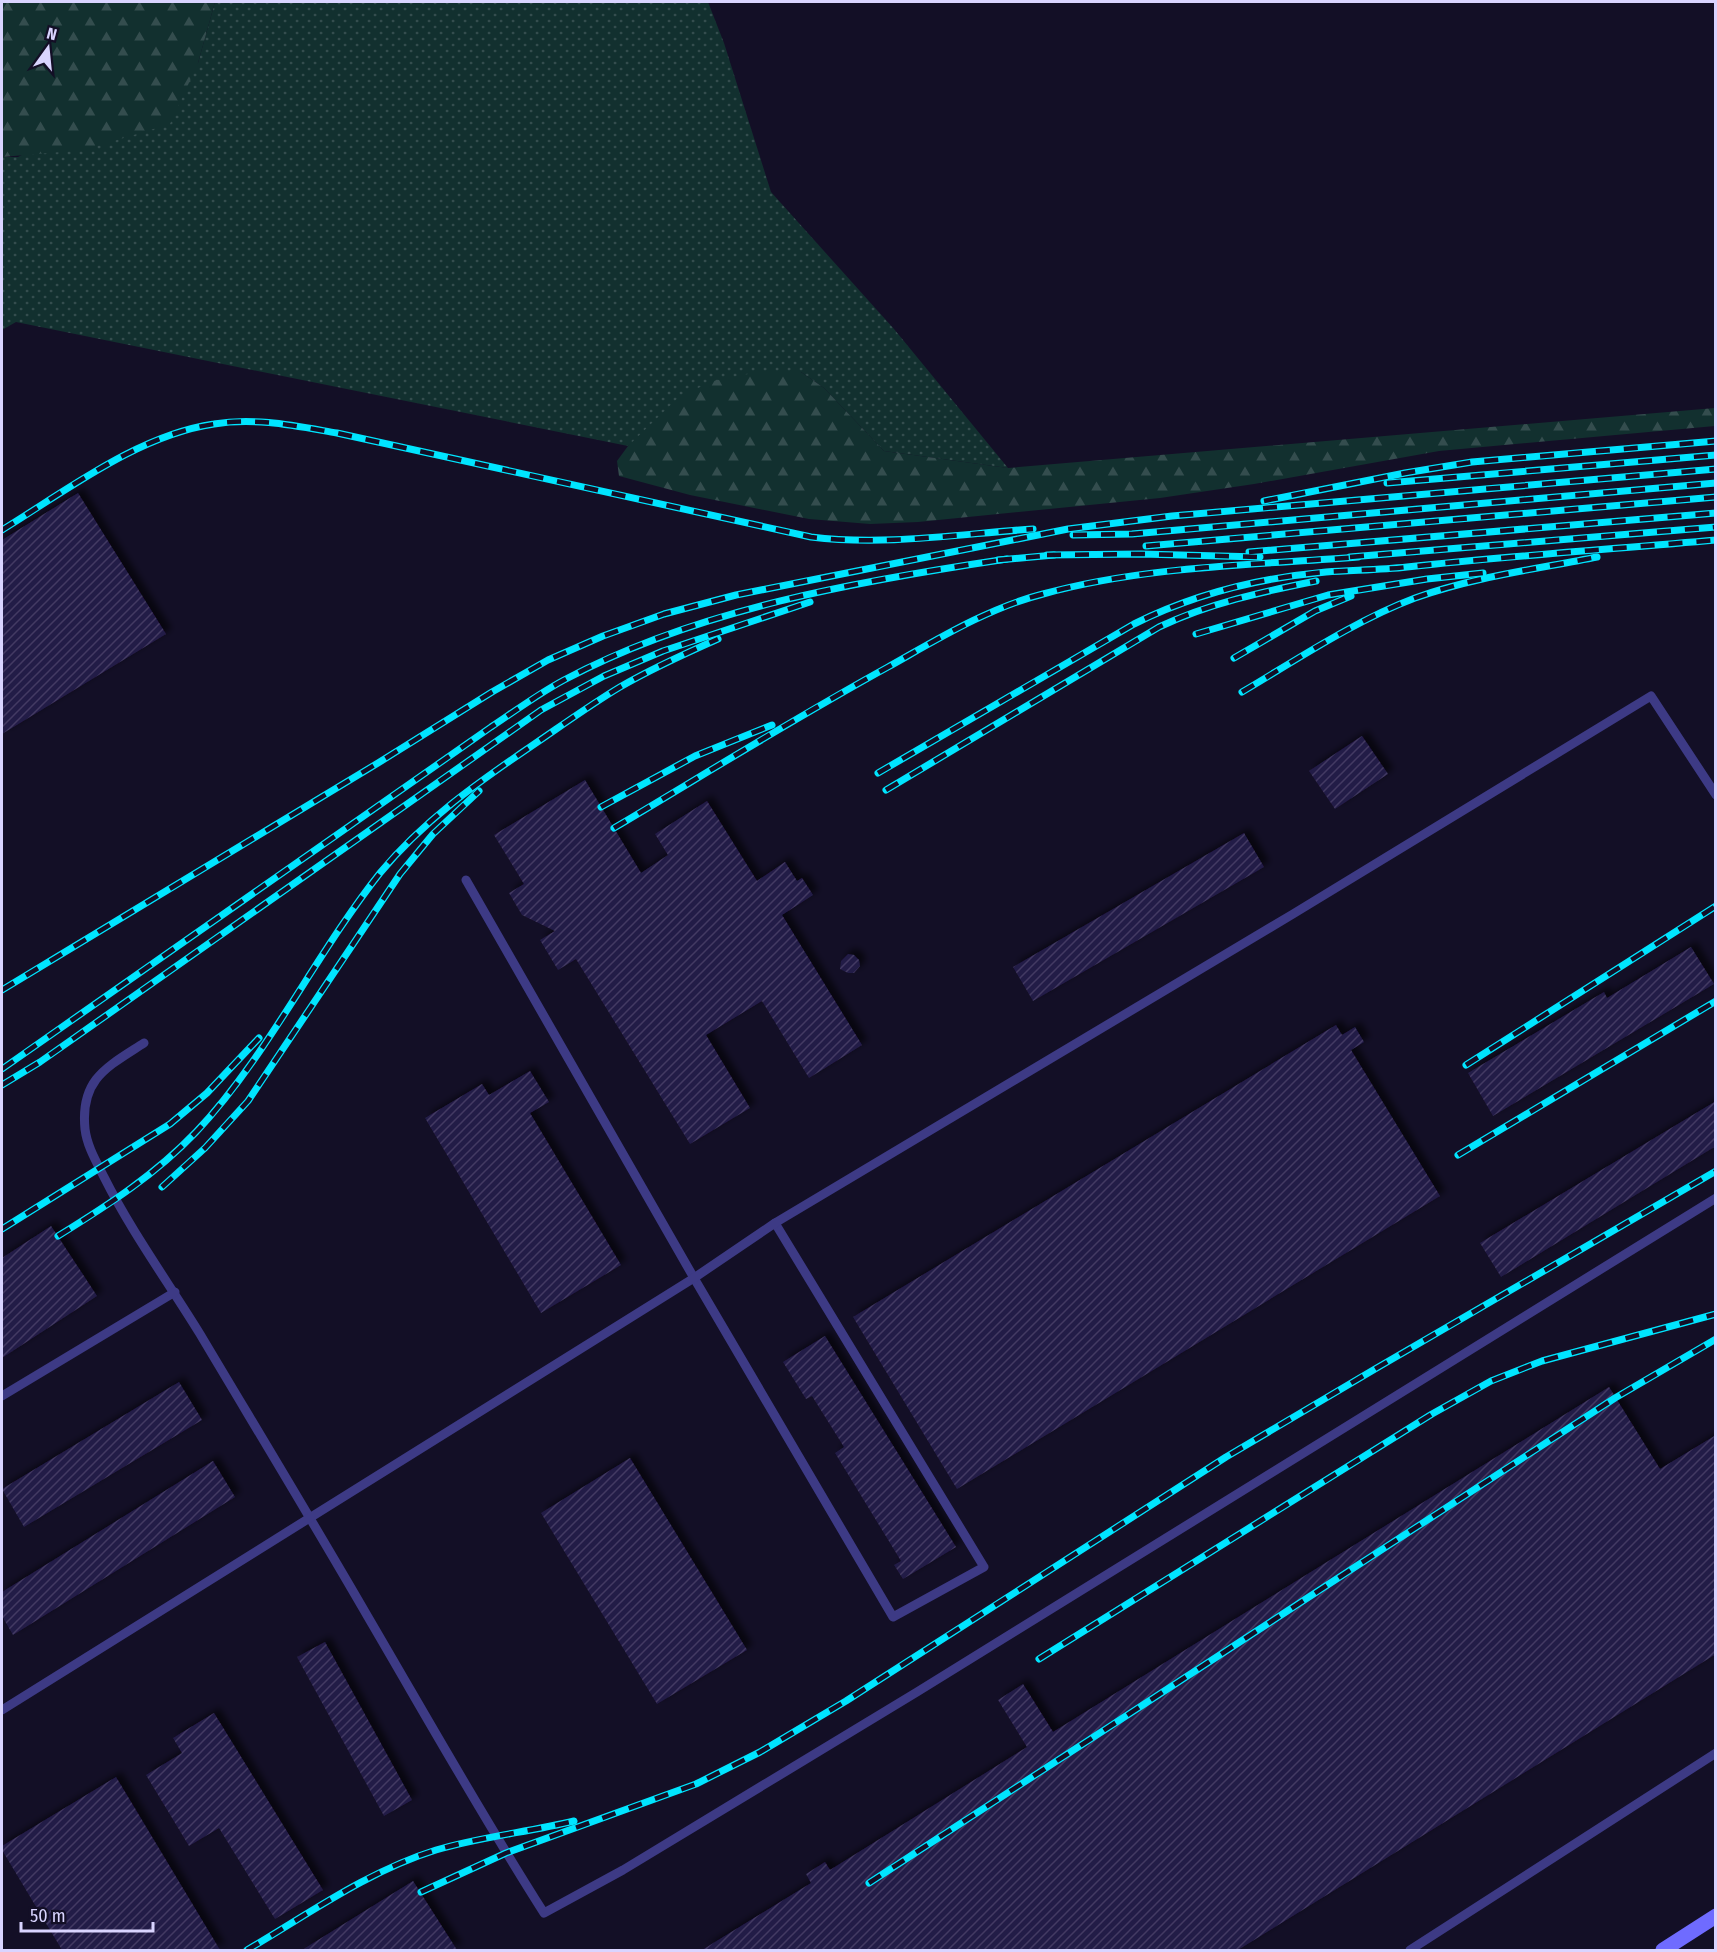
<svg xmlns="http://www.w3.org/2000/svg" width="1717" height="1952" font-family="'Fira Sans Condensed',sans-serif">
  <defs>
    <pattern id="grass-dots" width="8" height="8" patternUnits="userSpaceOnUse" patternTransform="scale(1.5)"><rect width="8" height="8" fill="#12302f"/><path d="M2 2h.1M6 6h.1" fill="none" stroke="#344d4e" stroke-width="1.8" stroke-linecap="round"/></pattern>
    <pattern id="forest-firs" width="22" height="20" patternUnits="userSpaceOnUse" patternTransform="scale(1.5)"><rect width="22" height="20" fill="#12302f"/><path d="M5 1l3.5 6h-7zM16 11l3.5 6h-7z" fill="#344d4e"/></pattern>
    <pattern id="building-hatch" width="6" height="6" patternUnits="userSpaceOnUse" patternTransform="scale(1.5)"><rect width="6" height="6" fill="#241b47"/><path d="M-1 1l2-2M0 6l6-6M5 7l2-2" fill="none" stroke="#433b63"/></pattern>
    <filter id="shadow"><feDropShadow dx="5.5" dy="-5.5" stdDeviation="3" flood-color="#0009"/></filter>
  </defs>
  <rect width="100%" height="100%" fill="#130f26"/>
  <path fill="url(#grass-dots)" d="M 215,2 L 708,2 L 724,43 L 771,192 L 894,329 L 1008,468 L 884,451 L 824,388 L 801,372 L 635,441 L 628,446 L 16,322 L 2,330 L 2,157 L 18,157 L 198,63 Z"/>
  <g fill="url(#forest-firs)">
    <path d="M 2,2 L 215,2 L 198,63 L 170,124 L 84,150 L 2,157 Z"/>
    <path d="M 758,372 L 801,372 L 824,388 L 884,451 L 1008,468 L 1715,408 L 1715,426 L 1439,451 L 1254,484 L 1160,498 L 918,522 L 870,524 L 809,519 L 690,495 L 619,476 L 617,461 L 628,446 L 679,397 L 713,381 Z"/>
  </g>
  <g fill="url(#building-hatch)" filter="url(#shadow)">
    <path d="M 78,493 L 166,634 L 2,734 L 2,540 Z"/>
    <path d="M 1362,736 L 1388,774 L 1335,809 L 1309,771 Z"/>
    <path d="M 585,780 L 641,873 L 668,855 L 655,834 L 707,801 L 757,881 L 785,862 L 797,881 L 802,878 L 813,895 L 782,915 L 862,1045 L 809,1078 L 762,1001 L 706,1035 L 750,1108 L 690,1144 L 576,959 L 558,970 L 540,940 L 555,931 L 522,915 L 509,893 L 524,884 L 494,835 Z"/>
    <path d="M 1244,833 L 1264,867 L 1033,1001 L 1013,967 Z"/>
    <path d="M 1691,947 L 1714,984 L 1493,1116 L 1468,1073 L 1604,992 L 1607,998 Z"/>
    <path d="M 848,954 L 854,955 L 859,960 L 860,966 L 854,973 L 848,973 L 840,969 L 841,961 Z"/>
    <path d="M 1336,1025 L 1342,1035 L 1355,1027 L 1364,1042 L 1351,1050 L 1440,1196 L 957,1489 L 853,1317 Z"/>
    <path d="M 530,1071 L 549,1102 L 530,1113 L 621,1265 L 541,1313 L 425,1118 L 482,1084 L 489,1095 Z"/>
    <path d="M 1716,1101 L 1716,1146 L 1501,1277 L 1480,1243 Z"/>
    <path d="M 51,1226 L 97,1296 L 2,1358 L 2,1258 Z"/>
    <path d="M 825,1336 L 956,1547 L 903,1579 L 894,1565 L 901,1561 L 835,1453 L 844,1447 L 812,1396 L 806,1399 L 783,1362 Z"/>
    <path d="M 179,1382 L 202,1420 L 24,1527 L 2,1489 Z"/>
    <path d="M 1609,1387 L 1660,1469 L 1716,1435 L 1716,1654 L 1238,1950 L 702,1950 L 811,1883 L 806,1874 L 825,1862 L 830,1870 L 1027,1747 L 998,1700 L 1023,1684 L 1053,1732 Z"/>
    <path d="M 630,1458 L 747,1650 L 657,1704 L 541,1513 Z"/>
    <path d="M 213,1461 L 235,1497 L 13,1635 L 2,1616 L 2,1592 Z"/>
    <path d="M 325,1642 L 412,1800 L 384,1816 L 297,1657 Z"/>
    <path d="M 214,1713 L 323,1890 L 275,1919 L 219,1828 L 189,1846 L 146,1775 L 182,1753 L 173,1738 Z"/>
    <path d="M 116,1777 L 220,1950 L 62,1950 L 2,1850 L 2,1846 Z"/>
    <path d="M 413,1881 L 457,1950 L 302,1950 Z"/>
  </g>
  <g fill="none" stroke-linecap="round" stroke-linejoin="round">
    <g stroke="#3d3a85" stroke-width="9">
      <path d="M 466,880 L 694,1278 L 893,1617 L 984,1567 L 775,1223"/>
      <path d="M 144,1043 C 107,1067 80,1079 85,1129 C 87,1146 96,1161 104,1177 C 131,1231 168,1282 200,1334 C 256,1428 313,1522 368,1617 C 426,1716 482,1816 544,1913 L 623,1870 L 917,1692 L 1716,1198"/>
      <path d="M 2,1396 L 175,1292"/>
      <path d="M 2,1710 L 694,1278 L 775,1223 L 1293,914 L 1651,696 L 1716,795"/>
      <path d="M 1410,1950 L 1716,1753"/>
    </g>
    <path stroke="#6f6bff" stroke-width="15" d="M 1663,1950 L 1716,1916"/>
    <g stroke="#00e5ff" stroke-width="7">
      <g id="rail">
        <path d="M 1387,483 L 1716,455"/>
        <path d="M 1264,501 L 1405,473 L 1472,462 L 1716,441"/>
        <path d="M 2,530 C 66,491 138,435 214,424 C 255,417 296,426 337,433 L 811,537 C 885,546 959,534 1033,529"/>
        <path d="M 1073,535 L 1132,534 L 1716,483"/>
        <path d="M 1146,546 L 1716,497"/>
        <path d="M 1249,552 L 1716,513"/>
        <path d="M 1047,555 L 1141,554 L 1260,557"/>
        <path d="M 1350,557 L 1716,527"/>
        <path d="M 998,560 L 1054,555"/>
        <path d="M 1196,634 L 1328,595 L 1427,579 L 1483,573"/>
        <path d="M 1234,658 L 1315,611 L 1351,596"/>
        <path d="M 1242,692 C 1298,659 1354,621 1415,598 C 1473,577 1537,569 1597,557"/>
        <path d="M 878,773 L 1134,624 C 1194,594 1259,578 1326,572 C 1353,570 1380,570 1407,567 C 1510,556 1613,549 1716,540"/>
        <path d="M 886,790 L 1159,627 C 1210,603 1261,592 1316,581"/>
        <path d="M 601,807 L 695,756 L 772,725"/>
        <path d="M 614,828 C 705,774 795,718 888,667 C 938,639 988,608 1043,594 C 1145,566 1254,565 1358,557"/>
        <path d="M 2,990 L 378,763 L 492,692 L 548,660 L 603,636 L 664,614 L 736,595 L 1068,529 L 1172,516 L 1716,469"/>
        <path d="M 1466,1065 L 1716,906"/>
        <path d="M 2,1069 L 491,727 C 515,711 538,694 564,680 C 697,609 858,581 1007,559"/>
        <path d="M 2,1085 L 40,1062 L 541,710 L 604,676 L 663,651 L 810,602"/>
        <path d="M 1458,1155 L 1716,1001"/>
        <path d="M 162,1187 L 205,1148 L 248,1101 L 400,874 L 433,834 L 479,791"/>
        <path d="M 2,1229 L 170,1124 L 207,1093 L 259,1038"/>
        <path d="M 58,1236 C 108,1205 155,1175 196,1132 C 267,1057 315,955 380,873 C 423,821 477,783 533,745 C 561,726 590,705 620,687 C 651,669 684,654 718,639"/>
        <path d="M 1039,1659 L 1432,1414 L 1491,1381 L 1542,1361 L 1716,1314"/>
        <path d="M 869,1883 L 1615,1398 L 1716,1339"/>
        <path d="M 421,1892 L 506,1853 L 696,1784 L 760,1752 L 846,1701 L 1226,1457 L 1375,1369 L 1716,1171"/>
        <path d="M 247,1950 C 307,1915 368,1871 436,1850 C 479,1837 529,1832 574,1821"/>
      </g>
    </g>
    <use href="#rail" stroke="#130f26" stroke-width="4.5" stroke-dasharray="14" stroke-linecap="butt"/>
  </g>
  <rect width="1717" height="1952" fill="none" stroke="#d9d4ff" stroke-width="6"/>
  <g transform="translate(48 48) rotate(15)" stroke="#130f26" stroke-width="4.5" paint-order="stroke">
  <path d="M0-4.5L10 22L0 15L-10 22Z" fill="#d9d4ff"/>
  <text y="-9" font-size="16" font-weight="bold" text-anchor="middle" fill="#d9d4ff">N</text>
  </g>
  <path d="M21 1922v9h132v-9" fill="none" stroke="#d9d4ff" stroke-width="3"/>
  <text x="30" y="1922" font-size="18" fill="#d9d4ff" stroke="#130f26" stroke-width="4.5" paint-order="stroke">50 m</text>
</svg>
